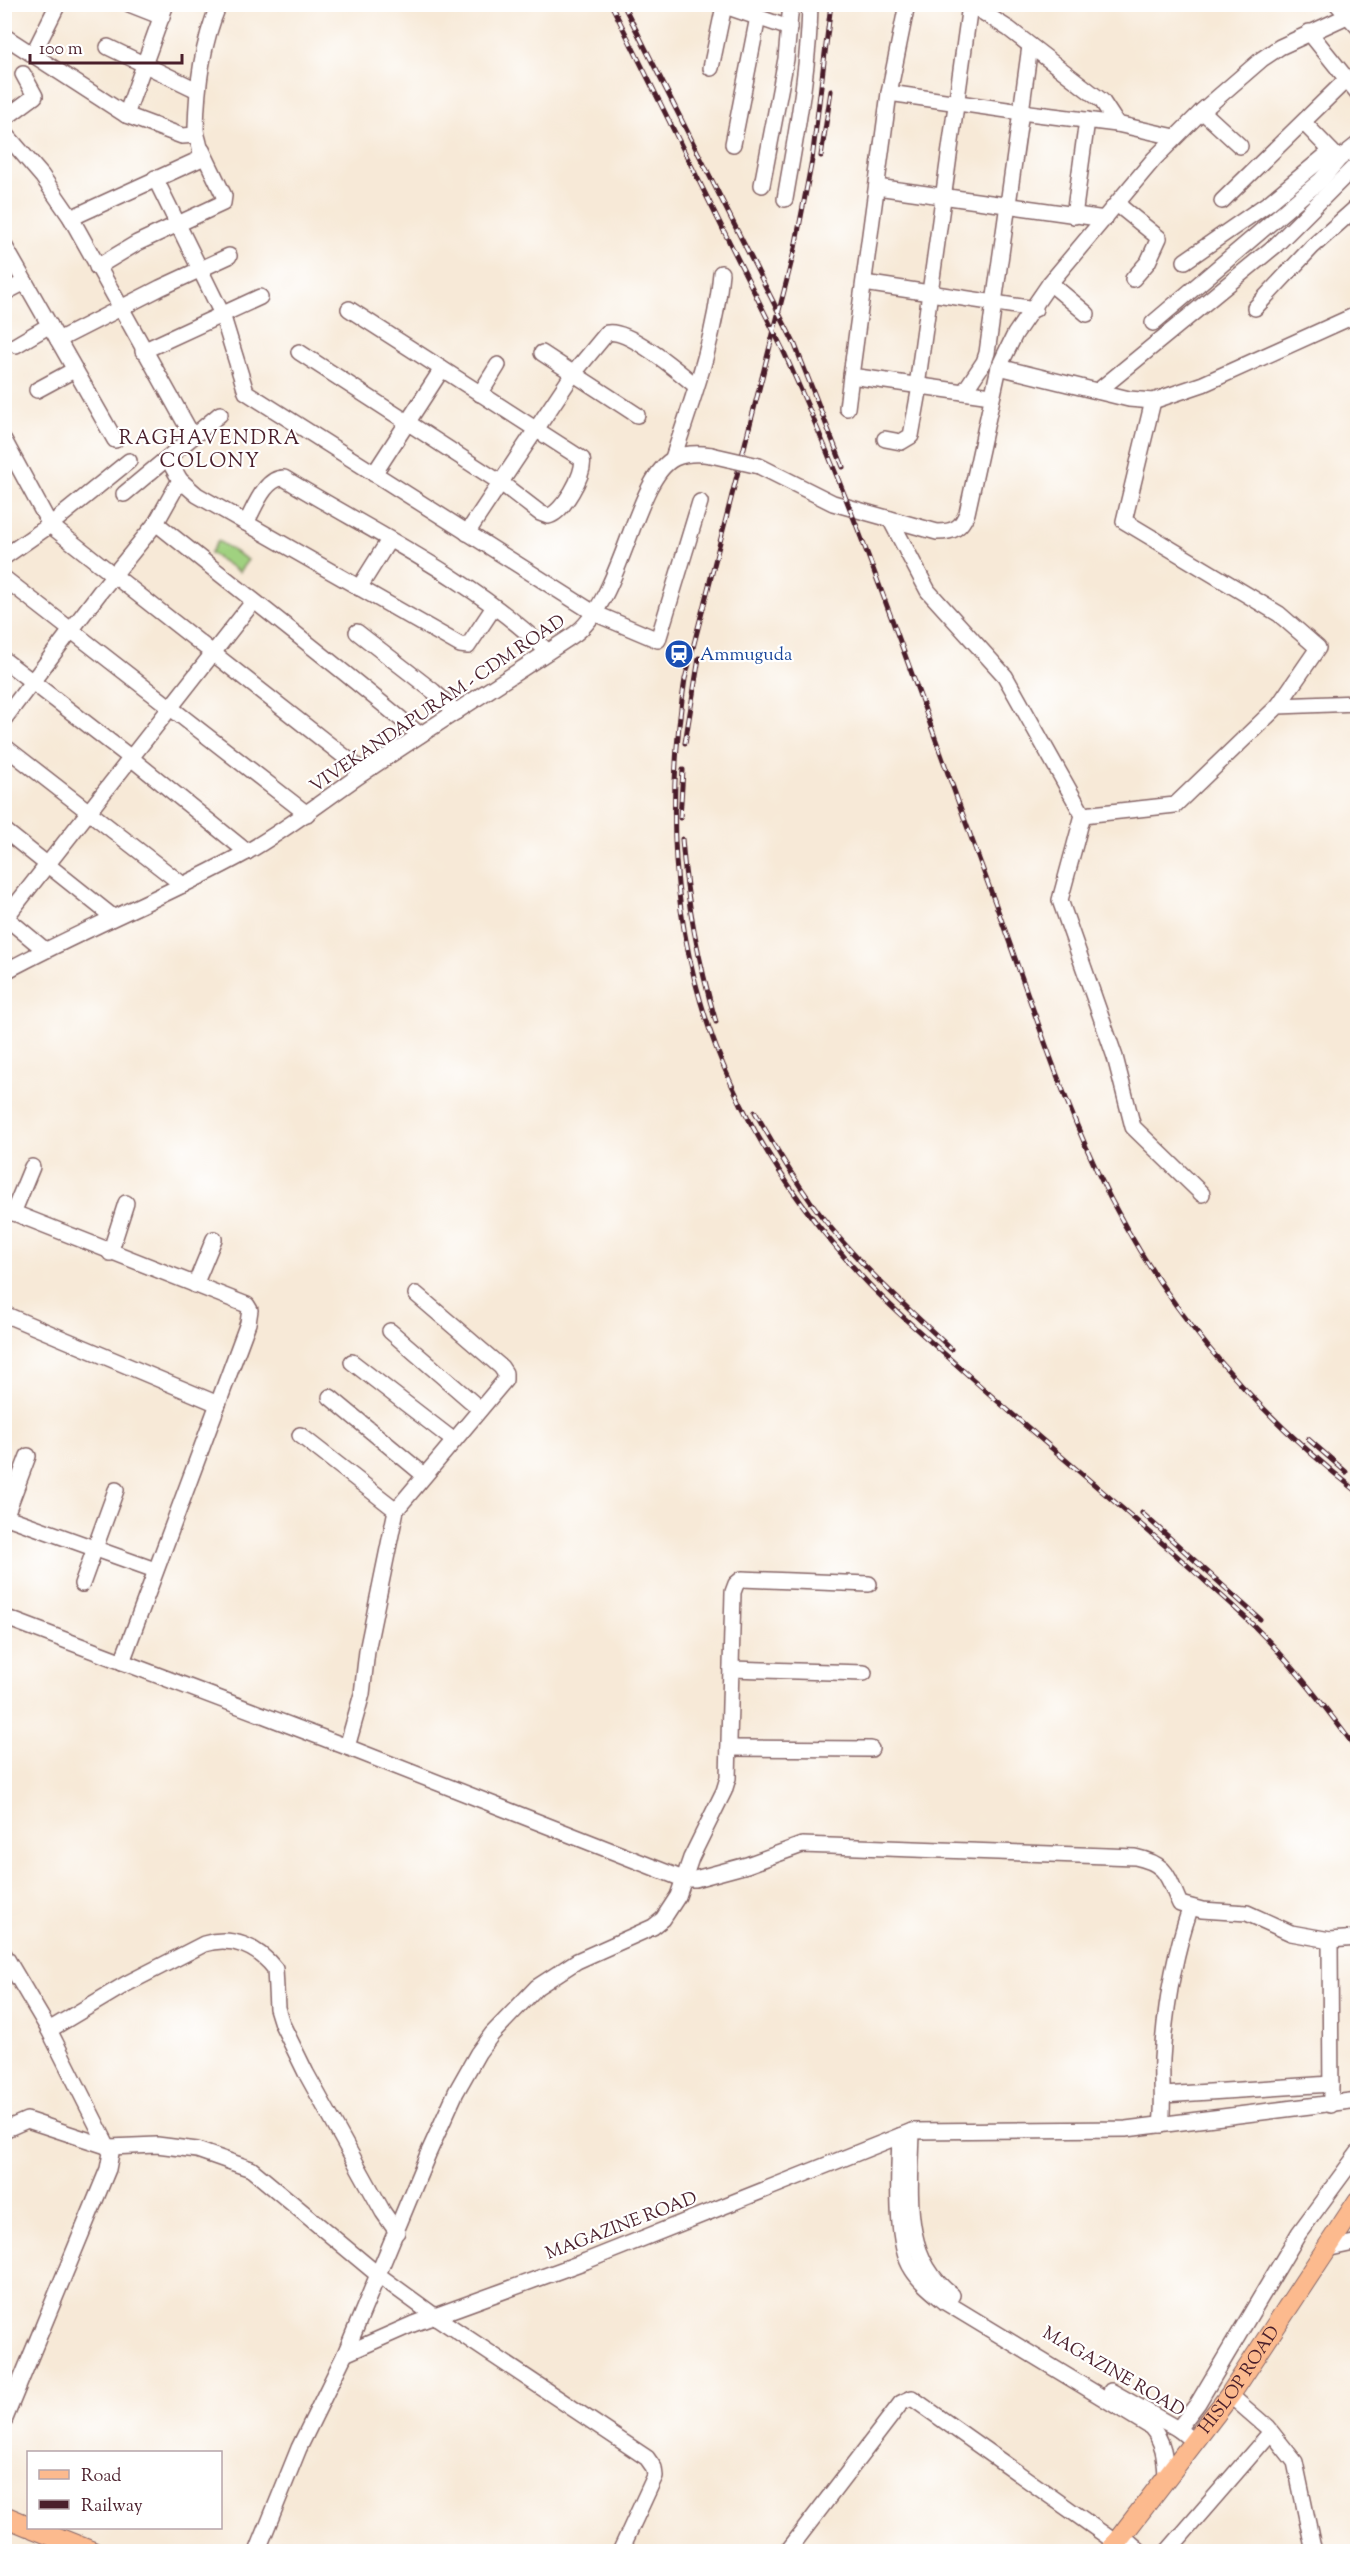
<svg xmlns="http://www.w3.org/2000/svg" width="1362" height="2556" font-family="'Sorts Mill Goudy',serif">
  <rect width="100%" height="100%" fill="#fff"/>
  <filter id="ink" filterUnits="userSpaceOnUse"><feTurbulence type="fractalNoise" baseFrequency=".0167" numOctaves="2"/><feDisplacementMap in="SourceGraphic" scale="12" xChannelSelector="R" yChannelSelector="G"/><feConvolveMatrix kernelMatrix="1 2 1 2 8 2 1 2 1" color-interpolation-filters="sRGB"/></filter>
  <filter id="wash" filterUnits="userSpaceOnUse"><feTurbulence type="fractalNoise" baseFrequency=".008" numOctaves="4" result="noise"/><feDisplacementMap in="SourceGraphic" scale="24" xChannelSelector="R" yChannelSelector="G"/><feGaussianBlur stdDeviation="1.35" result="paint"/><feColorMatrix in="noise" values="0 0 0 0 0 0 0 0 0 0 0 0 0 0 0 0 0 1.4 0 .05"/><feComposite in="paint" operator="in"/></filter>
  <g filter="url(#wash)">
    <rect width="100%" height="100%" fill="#f7e9d7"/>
    <path fill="#a0d180" stroke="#757856" stroke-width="1.5" d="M 218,541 L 248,560 L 239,572 L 210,553 Z"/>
  </g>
  <g filter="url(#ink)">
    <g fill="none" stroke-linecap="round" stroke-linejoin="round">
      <g stroke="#876667" stroke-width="18">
        <g id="minor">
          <path d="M 129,4 L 162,17"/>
          <path d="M 719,4 L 789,28"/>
          <path d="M 907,4 L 889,93 L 851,376 L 991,396"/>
          <path d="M 970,4 L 1009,29 L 1102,101 L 1117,124"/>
          <path d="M 1337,4 L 1358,27"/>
          <path d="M 1309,32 L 1358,93"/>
          <path d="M 4,36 L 126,115 L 182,136 L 196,135"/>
          <path d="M 108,47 L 197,90"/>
          <path d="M 33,54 L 58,4"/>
          <path d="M 711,68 L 724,6"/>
          <path d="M 889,93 L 1021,112 L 1030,46"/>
          <path d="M 1202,111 L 1240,146"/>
          <path d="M 126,115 L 166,4"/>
          <path d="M 4,119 L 35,96 L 23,74"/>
          <path d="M 1304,123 L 1337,157"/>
          <path d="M 4,132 L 42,176 L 71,218 L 193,437"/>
          <path d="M 733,144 L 758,17"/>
          <path d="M 155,178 L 222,314 L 246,392 L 594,613 L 658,640 L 700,502"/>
          <path d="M 762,185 L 786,59 L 791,4"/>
          <path d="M 877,187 L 1105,219"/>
          <path d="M 785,199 C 796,134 809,70 810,4"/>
          <path d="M 1222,201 L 1347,79"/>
          <path d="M 1117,204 L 1159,238 L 1148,262 L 1133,279"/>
          <path d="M 1074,216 L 1087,120"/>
          <path d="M 71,218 L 200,159 C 203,147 196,139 196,128 C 197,85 202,44 219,4"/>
          <path d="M 4,245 L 115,440"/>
          <path d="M 1185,261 L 1270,202 L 1331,151"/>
          <path d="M 97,267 L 137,243 L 223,203 L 224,196 L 202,150"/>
          <path d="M 864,283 L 1035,309"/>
          <path d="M 1050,283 L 1087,314"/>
          <path d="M 4,293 L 25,282"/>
          <path d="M 1255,308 L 1312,247 L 1358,206"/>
          <path d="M 1153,323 L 1321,180 L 1339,159 L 1358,144"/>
          <path d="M 58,340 L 160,288 L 229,256"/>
          <path d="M 16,345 L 50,325"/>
          <path d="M 143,351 L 260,297"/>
          <path d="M 299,352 L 501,483 L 540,513 L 548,516 C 562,514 586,473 582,459 L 349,309"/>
          <path d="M 542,353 L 637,415"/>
          <path d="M 999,367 L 1129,399 L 1153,401 L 1203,384 L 1358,314"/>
          <path d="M 917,386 L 970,5"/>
          <path d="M 37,390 L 74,370"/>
          <path d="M 1098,391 L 1276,245 L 1358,163"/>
          <path d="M 964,392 L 984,362 L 987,353 L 1021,112 L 1117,124 L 1175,137"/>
          <path d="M 480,394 L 498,365"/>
          <path d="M 1153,401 L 1124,521 L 1279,614 L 1318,648 L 1278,706"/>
          <path d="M 847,408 L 851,376"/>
          <path d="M 885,439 L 901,442 L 911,436 L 920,386"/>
          <path d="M 4,440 L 50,525 L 364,772"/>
          <path d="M 673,458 C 693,398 716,336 721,273"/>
          <path d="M 759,466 L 833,503 L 937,532 C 954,532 961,528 967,513 L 999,367 L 1015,334 L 1050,283 L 1154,159 L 1202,111 L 1262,59 L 1280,47 L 1358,11"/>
          <path d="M 374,474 L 442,369"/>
          <path d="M 180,480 L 197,495 L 460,645 L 468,646 L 494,607"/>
          <path d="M 124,494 L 220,414"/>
          <path d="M 890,519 L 928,591 L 1005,676 L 1083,815 L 1060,900 L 1115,1057 L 1133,1127 L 1202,1194"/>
          <path d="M 156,523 C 244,594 334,662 420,735"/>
          <path d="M 246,523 C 254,509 265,477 284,478 C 372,532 472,578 547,651"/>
          <path d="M 467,533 L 573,374 L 607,333 C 628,328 679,372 696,386"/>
          <path d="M 4,557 L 50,525 L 129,461"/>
          <path d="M 4,578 L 307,814"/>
          <path d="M 359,588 L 389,540"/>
          <path d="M 357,632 L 433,691 L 456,712"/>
          <path d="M 4,660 L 131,758 L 247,852"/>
          <path d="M 4,719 L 100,592 L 156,523 L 180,480 L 168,459"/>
          <path d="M 4,746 L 183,885"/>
          <path d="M 1083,815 L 1175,805 L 1278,706 L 1358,703"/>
          <path d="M 4,830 L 113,917"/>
          <path d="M 4,916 L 45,950"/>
          <path d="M 4,920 L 253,602"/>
          <path d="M 4,972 C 83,929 167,896 245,853 C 288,829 326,798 366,771 C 434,725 504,681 572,636 C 623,603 634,477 675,458 C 686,453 699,453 711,455"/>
          <path d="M 4,1209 L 247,1305 L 250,1310 L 248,1323 L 122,1662"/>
          <path d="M 13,1213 L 32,1167"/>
          <path d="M 110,1253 L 126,1203"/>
          <path d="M 195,1285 L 214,1239"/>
          <path d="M 4,1314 L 218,1404"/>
          <path d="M 390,1331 L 480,1409"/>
          <path d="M 352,1362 L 453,1440"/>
          <path d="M 330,1397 L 424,1475"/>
          <path d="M 300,1435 L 396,1510"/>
          <path d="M 4,1516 L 155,1570"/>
          <path d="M 4,1520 L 28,1456"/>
          <path d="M 82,1584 L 116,1490"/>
          <path d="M 4,1617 L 347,1747 L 683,1879 L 695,1879 L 747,1865 L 802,1845 L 1135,1857 C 1168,1864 1167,1876 1180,1904 L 1202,1910 L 1247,1913 L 1291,1933 L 1330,1940"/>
          <path d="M 731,1669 L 864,1673"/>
          <path d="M 347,1747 L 362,1694 L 367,1651 L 396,1510 L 505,1380 L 505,1373 L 501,1367 L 416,1294"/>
          <path d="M 729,1748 L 871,1749"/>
          <path d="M 4,1954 L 49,2030 L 111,2153 L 108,2169 L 4,2421"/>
          <path d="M 49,2030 L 126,1984 L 204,1944 C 232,1935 258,1947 275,1969 L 277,2008 L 282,2024 L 306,2073 L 383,2212 L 397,2232"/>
          <path d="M 1163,2095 L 1331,2084"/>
          <path d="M 1331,2105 L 1330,1940 L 1358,1938"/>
          <path d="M 1161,2125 C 1164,2103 1161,2081 1162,2059 C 1165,2009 1174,1956 1190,1909"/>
          <path d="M 4,2130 L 27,2120 L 109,2147 L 157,2145 L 197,2150 L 251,2169 L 377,2274 L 436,2317 L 647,2458 L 654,2468 L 655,2476 L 620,2552"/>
          <path d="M 912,2131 C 911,2188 900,2257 952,2295"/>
          <path d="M 900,2136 C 899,2169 894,2243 912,2269 C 920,2282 933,2292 945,2302 L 1151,2427 C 1164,2442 1165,2457 1166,2476"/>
          <path d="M 1326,2249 L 1358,2242"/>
          <path d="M 345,2354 L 413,2324 L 586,2261 L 912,2131 L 1126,2129 L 1358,2100"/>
          <path d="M 1111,2391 L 1178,2429 L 1193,2441"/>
          <path d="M 1230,2395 L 1268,2428 L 1295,2462 L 1314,2552"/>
          <path d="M 1178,2429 L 1198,2403 L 1299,2233 L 1358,2153"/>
          <path d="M 1122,2535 L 1141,2552"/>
          <path d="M 257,2552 L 299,2448 L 345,2354 L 428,2154 L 456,2092 L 478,2053 L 492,2034 L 537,1987 L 577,1961 L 653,1927 L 663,1919 L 678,1896 L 691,1858 L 724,1791 L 728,1778 L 733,1592 L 736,1584 L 742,1579 L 869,1584"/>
          <path d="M 787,2552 L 901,2403 L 912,2398 L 1115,2542"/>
          <path d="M 1167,2552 L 1271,2432"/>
        </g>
      </g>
      <g stroke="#876667" stroke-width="22">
        <g id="major">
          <path d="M 4,2516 L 28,2526"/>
          <path d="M 33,2528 L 93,2552"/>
          <path id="s1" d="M 1109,2552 L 1230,2395 L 1358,2201"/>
        </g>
      </g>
      <use href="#minor" stroke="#fff" stroke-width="15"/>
      <use href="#major" stroke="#fcba8e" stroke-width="20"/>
      <g stroke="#4a1f2b" stroke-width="5">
        <g id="rail">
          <path d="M 611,4 L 783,350 C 864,528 925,714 993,897 C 1027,989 1056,1083 1097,1171 C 1156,1298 1248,1407 1358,1492"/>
          <path d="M 623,4 L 795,345 L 843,467"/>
          <path d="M 831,4 L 812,160 L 795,248 L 685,679 C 649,912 703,1106 864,1279 C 890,1307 920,1332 948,1357 C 1026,1428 1107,1494 1186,1564 C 1209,1585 1233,1605 1255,1627 C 1294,1666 1326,1708 1358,1751"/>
          <path d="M 821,156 L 831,91"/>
          <path d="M 685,743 L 699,658"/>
          <path d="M 680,818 L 683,770"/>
          <path d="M 682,839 C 687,902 698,961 716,1022"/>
          <path d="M 755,1112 C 778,1152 801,1192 831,1228 C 867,1272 910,1310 951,1349"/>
          <path d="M 1308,1439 L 1346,1472"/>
          <path d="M 1142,1513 L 1260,1619"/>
        </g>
      </g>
      <use href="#rail" stroke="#fff" stroke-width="3" stroke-dasharray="9" stroke-linecap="butt"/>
      <g stroke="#876667" stroke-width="18" stroke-linecap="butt">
        <path id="minor-bridge" d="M 711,455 L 759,466"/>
      </g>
      <use href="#minor-bridge" stroke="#fff" stroke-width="15"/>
    </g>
  </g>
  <defs>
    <g id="station-disc" transform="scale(1.5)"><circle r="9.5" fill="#1a4fb4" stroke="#fff"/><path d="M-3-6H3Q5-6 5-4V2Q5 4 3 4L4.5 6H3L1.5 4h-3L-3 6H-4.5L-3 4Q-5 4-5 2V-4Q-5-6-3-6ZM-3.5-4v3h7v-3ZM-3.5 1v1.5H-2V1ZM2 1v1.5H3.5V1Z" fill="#fff"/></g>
  </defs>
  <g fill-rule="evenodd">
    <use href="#station-disc" x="679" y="654"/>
  </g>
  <g text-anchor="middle" stroke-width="4.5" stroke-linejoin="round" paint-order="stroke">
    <g font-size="18" fill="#164399" stroke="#fff" text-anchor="start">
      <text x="700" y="660">Ammuguda</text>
    </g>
    <g font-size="18" fill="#4a1f2b" stroke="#fff">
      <text transform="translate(437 703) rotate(-34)" y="6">VIVEKANDAPURAM - CDM ROAD</text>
      <text transform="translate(621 2225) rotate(-21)" y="6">MAGAZINE ROAD</text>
      <text transform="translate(1114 2371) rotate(30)" y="6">MAGAZINE ROAD</text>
      <text dy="6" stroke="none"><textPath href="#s1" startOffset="216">HISLOP ROAD</textPath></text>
    </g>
    <g font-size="20" letter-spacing="1.5" fill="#4a1f2b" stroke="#fff">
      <text x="210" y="444">RAGHAVENDRA<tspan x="210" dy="23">COLONY</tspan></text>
    </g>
  </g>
  <rect width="1362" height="2556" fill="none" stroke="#fff" stroke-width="24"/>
  <rect x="27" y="2451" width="195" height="78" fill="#ffffff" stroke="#b7a5aa" stroke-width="1.5"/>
  <rect x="39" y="2470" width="30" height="9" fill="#fcba8e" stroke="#b7a5aa" stroke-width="1.5"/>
  <text x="81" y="2481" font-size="18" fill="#4a1f2b">Road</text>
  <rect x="39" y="2500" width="30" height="9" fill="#4a1f2b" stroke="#b7a5aa" stroke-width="1.5"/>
  <text x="81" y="2511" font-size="18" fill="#4a1f2b">Railway</text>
  <path d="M30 54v9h152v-9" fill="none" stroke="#4a1f2b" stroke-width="3"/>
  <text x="39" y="54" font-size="18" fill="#4a1f2b" stroke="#ffffff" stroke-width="4.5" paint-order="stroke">100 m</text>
</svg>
